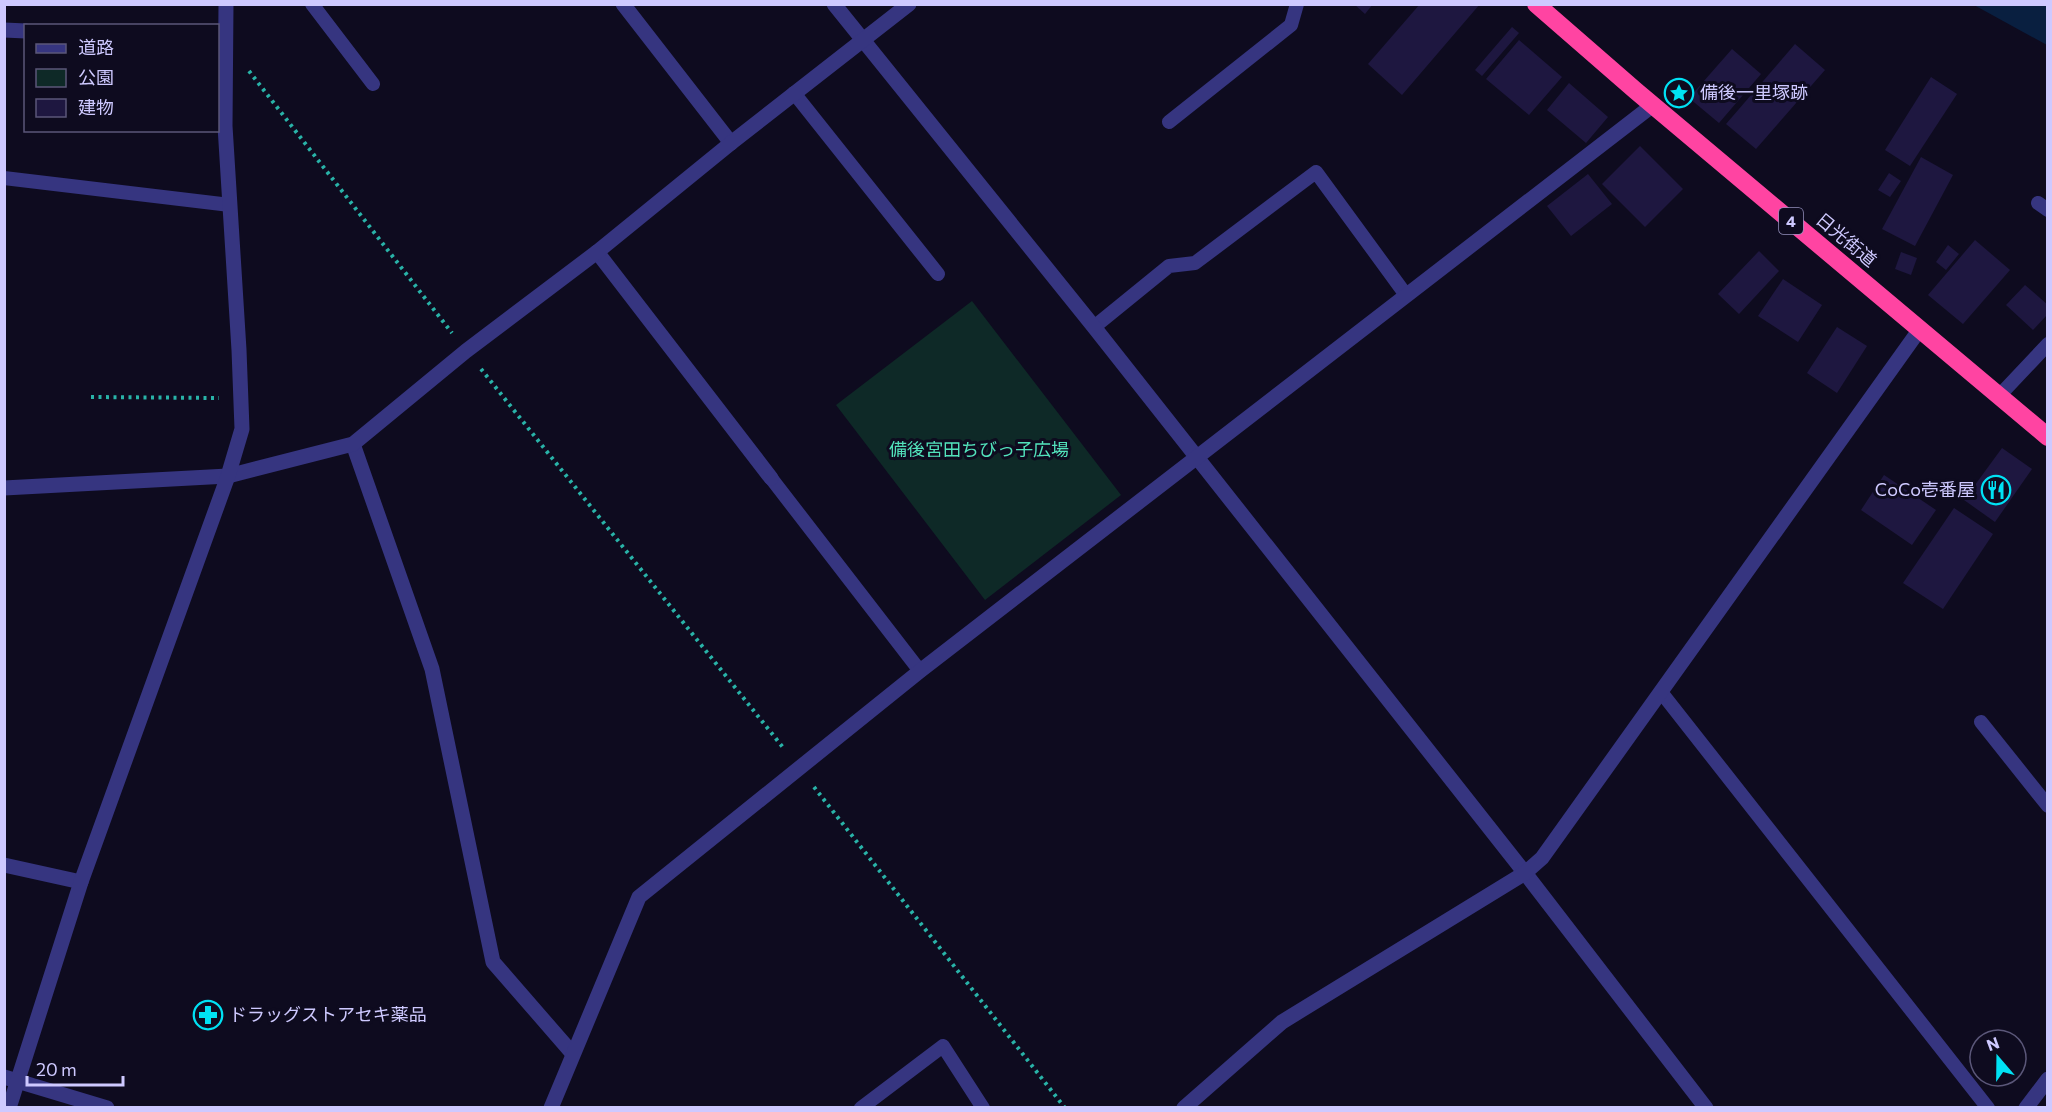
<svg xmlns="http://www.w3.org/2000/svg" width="2052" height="1112" font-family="Commissioner,'Noto Sans JP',sans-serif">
  <rect width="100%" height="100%" fill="#0e0b1f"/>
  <path fill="#0e2927" d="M 972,301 L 1121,495 L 985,600 L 836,405 Z"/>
  <path fill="#091f40" d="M 1974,5 L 2047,5 L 2047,45 Z"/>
  <g fill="#1e1740">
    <path d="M 1354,4 L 1373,4 L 1365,14 Z"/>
    <path d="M 1420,4 L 1480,4 L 1402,95 L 1368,64 Z"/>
    <path d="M 1512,27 L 1519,33 L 1482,76 L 1475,70 Z"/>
    <path d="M 1519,40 L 1562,77 L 1529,115 L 1486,79 Z"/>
    <path d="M 1795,44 L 1825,70 L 1756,149 L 1726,124 Z"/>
    <path d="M 1732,49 L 1761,74 L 1719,123 L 1689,98 Z"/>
    <path d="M 1931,77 L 1957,94 L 1910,166 L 1885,150 Z"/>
    <path d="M 1569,83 L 1608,117 L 1586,143 L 1547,110 Z"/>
    <path d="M 1640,146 L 1683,189 L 1645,227 L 1602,184 Z"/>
    <path d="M 1921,157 L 1953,175 L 1915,246 L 1882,229 Z"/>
    <path d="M 1889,173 L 1901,181 L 1890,197 L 1878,190 Z"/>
    <path d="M 1588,174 L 1612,204 L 1571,236 L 1547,206 Z"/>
    <path d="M 1975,240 L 2010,270 L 1963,324 L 1928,295 Z"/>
    <path d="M 1948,245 L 1959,254 L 1946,270 L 1936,262 Z"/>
    <path d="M 1759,251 L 1779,271 L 1739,314 L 1718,294 Z"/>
    <path d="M 1901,252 L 1917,258 L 1911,275 L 1895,269 Z"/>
    <path d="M 1783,279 L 1822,305 L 1798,342 L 1758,316 Z"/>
    <path d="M 2025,285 L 2048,305 L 2048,314 L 2033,330 L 2006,305 Z"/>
    <path d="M 1837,327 L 1867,346 L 1837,393 L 1807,373 Z"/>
    <path d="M 2002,448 L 2032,469 L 1995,522 L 1964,500 Z"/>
    <path d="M 1884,475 L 1936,510 L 1912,545 L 1861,510 Z"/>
    <path d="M 1954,508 L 1993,534 L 1943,609 L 1903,583 Z"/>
  </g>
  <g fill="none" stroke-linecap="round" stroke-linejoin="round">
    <g stroke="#29b3a8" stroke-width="4" stroke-dasharray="3 4.5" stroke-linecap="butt">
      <path d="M 249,71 L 452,333"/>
      <path d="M 481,369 L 785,750"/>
      <path d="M 91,397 L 219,398"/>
      <path d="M 814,787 L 1065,1108"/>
    </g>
    <g stroke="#363580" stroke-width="14">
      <path d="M 312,4 L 373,84"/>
      <path d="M 794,93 L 938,274"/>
      <path d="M 1169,122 L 1291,25 L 1297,4"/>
      <path d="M 4,178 L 230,205"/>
      <path d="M 2038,203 L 2048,210"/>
      <path d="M 1094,327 L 1169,266 L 1195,263 L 1316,172 L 1406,295"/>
      <path d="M 1999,396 L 2048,344"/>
      <path d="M 771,478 L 920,671"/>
      <path d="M 1661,692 L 1988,1108"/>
      <path d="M 1981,722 L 2048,806"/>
      <path d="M 861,1108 L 943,1046 L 983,1108"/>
    </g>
    <g stroke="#363580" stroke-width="15">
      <path d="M 623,4 L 731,143"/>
      <path d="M 834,4 L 1094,327 L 1525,873 L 1706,1108"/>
      <path d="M 4,30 L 26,31"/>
      <path d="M 597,252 L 771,478"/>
      <path d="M 353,444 L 432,669 L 493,962 L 573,1054"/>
      <path d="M 4,488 L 228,476 L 353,444 L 466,351 L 597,252 L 731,143 L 909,4"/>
      <path d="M 4,865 L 81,882"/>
      <path d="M 4,1077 L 107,1108"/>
      <path d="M 9,1108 L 81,882 L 228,476 L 242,429 L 239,350 L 225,126 L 226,4"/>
      <path d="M 551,1108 L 639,897 L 920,671 L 1653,105"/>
      <path d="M 1184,1108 L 1282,1022 L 1525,873 L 1542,858 L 1920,329"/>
      <path d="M 2026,1108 L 2048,1079"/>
    </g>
    <path stroke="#ff44a2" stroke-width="18" d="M 1536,4 L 1636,91 L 2048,437"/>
  </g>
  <defs>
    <g id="sight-ring" transform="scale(1.5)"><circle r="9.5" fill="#0e0b1f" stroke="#00e2f4" stroke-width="1.5"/><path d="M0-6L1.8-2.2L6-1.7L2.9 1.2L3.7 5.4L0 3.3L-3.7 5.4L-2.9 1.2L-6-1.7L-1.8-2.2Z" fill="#00e2f4"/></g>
    <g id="restaurant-ring" transform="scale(1.5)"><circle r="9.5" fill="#0e0b1f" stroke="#00e2f4" stroke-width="1.5"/><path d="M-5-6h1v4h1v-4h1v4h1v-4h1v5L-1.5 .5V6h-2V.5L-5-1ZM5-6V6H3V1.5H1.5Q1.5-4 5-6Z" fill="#00e2f4"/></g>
    <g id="pharmacy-ring" transform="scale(1.5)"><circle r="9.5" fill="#0e0b1f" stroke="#00e2f4" stroke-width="1.5"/><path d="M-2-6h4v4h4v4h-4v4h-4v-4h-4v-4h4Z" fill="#00e2f4"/></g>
  </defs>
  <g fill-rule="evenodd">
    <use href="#sight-ring" x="1679" y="93"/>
    <use href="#restaurant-ring" x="1996" y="490"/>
    <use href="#pharmacy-ring" x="208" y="1015"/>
  </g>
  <g text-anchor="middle" stroke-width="6" stroke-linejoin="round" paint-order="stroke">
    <rect fill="#0e0b1f" stroke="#9490bc" stroke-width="1.5" x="1779" y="208" width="24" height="26" rx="4.5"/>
    <g font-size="16" font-weight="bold" fill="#cec9ff">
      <text x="1791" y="227">4</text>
    </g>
    <g font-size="18" fill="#cec9ff" stroke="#0e0b1f" text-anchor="start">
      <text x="1700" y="99">備後一里塚跡</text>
      <text x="1975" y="496" text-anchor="end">CoCo壱番屋</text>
      <text x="229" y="1021">ドラッグストアセキ薬品</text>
    </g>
    <g font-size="18" fill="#cec9ff" stroke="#0e0b1f">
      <text transform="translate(1846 240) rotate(40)" y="6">日光街道</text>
    </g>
    <g font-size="18" fill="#52e2bb" stroke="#0e0b1f">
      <text x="979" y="456">備後宮田ちびっ子広場</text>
    </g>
  </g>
  <rect width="2052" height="1112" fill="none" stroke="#cec9ff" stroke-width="12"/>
  <rect x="24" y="24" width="195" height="108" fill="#0e0b1f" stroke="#5b5779" stroke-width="1.5"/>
  <rect x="36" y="44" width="30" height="9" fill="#363580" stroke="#5b5779" stroke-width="1.5"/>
  <text x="78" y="54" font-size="18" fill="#cec9ff">道路</text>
  <rect x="36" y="69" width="30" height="18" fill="#0e2927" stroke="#5b5779" stroke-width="1.5"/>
  <text x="78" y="84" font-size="18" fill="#cec9ff">公園</text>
  <rect x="36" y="99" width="30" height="18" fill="#1e1740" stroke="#5b5779" stroke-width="1.5"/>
  <text x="78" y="114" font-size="18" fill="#cec9ff">建物</text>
  <g transform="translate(1998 1058) rotate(340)"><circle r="28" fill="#0e0b1f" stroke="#5b5779" stroke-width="1.5"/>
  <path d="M0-4.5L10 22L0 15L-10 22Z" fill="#00e2f4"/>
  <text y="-9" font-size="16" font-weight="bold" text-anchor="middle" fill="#cec9ff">N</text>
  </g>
  <path d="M27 1076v9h96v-9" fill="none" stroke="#cec9ff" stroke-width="3"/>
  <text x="36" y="1076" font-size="18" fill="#cec9ff" stroke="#0e0b1f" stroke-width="4.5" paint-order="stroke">20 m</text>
</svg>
